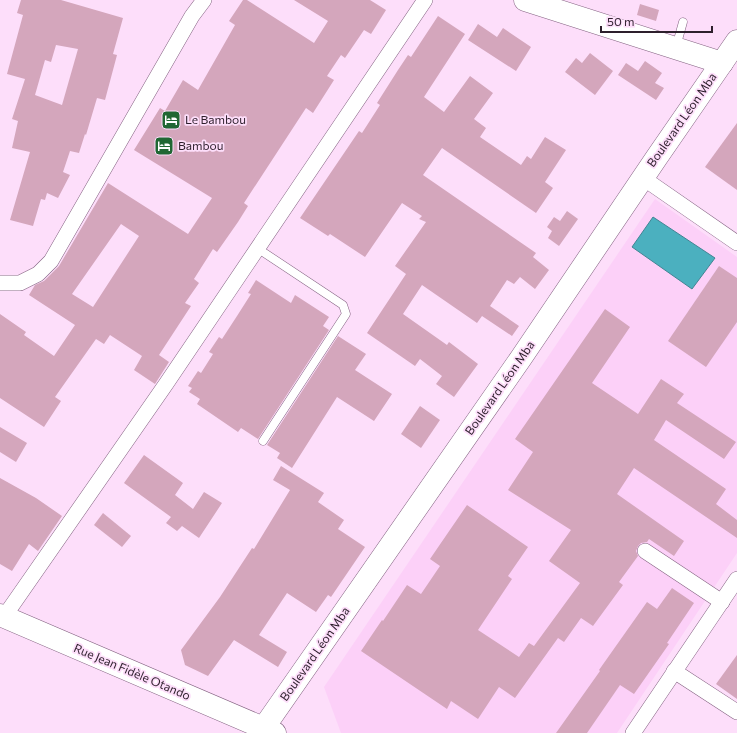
<svg xmlns="http://www.w3.org/2000/svg" width="737" height="733" font-family="Commissioner,sans-serif">
  <rect width="100%" height="100%" fill="#fddefa"/>
  <path fill="#fcd0f8" d="M 655,199 L 737,257 L 737,553 L 617,733 L 341,733 L 324,687 Z"/>
  <path fill="#4bb0bf" stroke="#428493" d="M 653,217 L 715,258 L 692,289 L 632,247 Z"/>
  <g fill="#d4a6bc" fill-rule="evenodd">
    <path d="M 21,0 L 61,0 L 123,18 L 113,54 L 117,55 L 105,100 L 97,98 L 86,135 L 85,134 L 79,153 L 70,151 L 63,172 L 70,175 L 58,198 L 47,193 L 45,200 L 41,199 L 33,226 L 10,220 L 30,152 L 12,148 L 18,121 L 12,119 L 25,79 L 7,74 L 23,15 L 17,13 ZM 56,45 L 78,49 L 62,105 L 35,95 L 45,60 L 51,62 Z"/>
    <path d="M 243,0 L 247,0 L 314,43 L 328,21 L 294,0 L 370,0 L 386,10 L 371,34 L 364,30 L 345,58 L 341,55 L 327,76 L 334,80 L 313,113 L 306,108 L 244,203 L 248,206 L 238,222 L 217,252 L 213,249 L 194,279 L 199,283 L 185,303 L 191,306 L 159,355 L 169,362 L 155,384 L 134,370 L 142,356 L 110,335 L 104,344 L 96,339 L 55,397 L 61,401 L 44,427 L 0,398 L 0,314 L 26,332 L 24,335 L 54,356 L 75,325 L 29,295 L 35,285 L 44,281 L 59,266 L 108,183 L 188,234 L 212,198 L 134,150 L 160,108 L 165,111 L 183,80 L 198,90 L 235,25 L 229,21 ZM 121,224 L 139,236 L 93,307 L 72,294 Z"/>
    <path d="M 640,4 L 659,10 L 656,21 L 637,15 Z"/>
    <path d="M 438,16 L 465,34 L 424,97 L 444,112 L 470,76 L 493,93 L 474,119 L 486,128 L 480,137 L 521,165 L 527,156 L 531,159 L 545,137 L 566,150 L 545,182 L 553,188 L 536,213 L 442,148 L 423,175 L 536,253 L 533,257 L 549,270 L 535,289 L 520,277 L 514,284 L 507,280 L 490,306 L 519,326 L 512,336 L 482,316 L 477,323 L 422,285 L 403,314 L 447,345 L 449,342 L 478,364 L 454,397 L 436,384 L 442,376 L 420,359 L 415,366 L 367,333 L 406,274 L 395,266 L 426,222 L 419,219 L 422,216 L 402,203 L 365,257 L 330,234 L 328,236 L 300,218 L 359,131 L 362,133 L 380,105 L 377,103 L 398,70 L 408,55 L 411,57 Z"/>
    <path d="M 478,24 L 497,37 L 503,28 L 531,47 L 516,71 L 468,40 Z"/>
    <path d="M 590,53 L 613,71 L 595,95 L 565,72 L 576,58 L 582,63 Z"/>
    <path d="M 645,61 L 662,73 L 655,83 L 664,88 L 656,100 L 618,75 L 626,63 L 638,71 Z"/>
    <path d="M 737,123 L 737,190 L 705,167 Z"/>
    <path d="M 567,211 L 578,219 L 559,246 L 548,238 L 552,231 L 547,227 L 554,217 L 560,221 Z"/>
    <path d="M 719,266 L 737,278 L 737,322 L 706,367 L 668,341 Z"/>
    <path d="M 256,280 L 291,303 L 295,295 L 329,317 L 323,326 L 329,330 L 258,439 L 241,428 L 238,432 L 197,404 L 200,399 L 189,392 L 192,388 L 188,386 L 198,371 L 201,373 L 213,354 L 209,352 L 219,337 L 222,339 L 237,316 L 251,294 L 248,293 Z"/>
    <path d="M 605,309 L 630,327 L 592,383 L 638,414 L 661,379 L 684,394 L 677,403 L 736,442 L 724,459 L 666,420 L 654,440 L 726,489 L 716,504 L 737,520 L 737,538 L 634,468 L 617,494 L 684,541 L 674,556 L 649,539 L 647,542 L 641,543 L 638,546 L 636,551 L 638,556 L 619,582 L 623,585 L 593,626 L 581,618 L 564,642 L 558,638 L 515,698 L 499,687 L 478,719 L 451,701 L 447,709 L 361,651 L 382,620 L 383,621 L 407,585 L 421,594 L 440,566 L 430,559 L 467,505 L 528,547 L 508,576 L 512,579 L 478,630 L 519,657 L 529,643 L 534,646 L 580,583 L 549,561 L 571,530 L 508,490 L 533,452 L 515,439 Z"/>
    <path d="M 338,336 L 366,354 L 355,370 L 392,394 L 374,421 L 337,397 L 292,468 L 277,458 L 280,453 L 267,445 Z"/>
    <path d="M 420,406 L 440,420 L 421,448 L 401,434 Z"/>
    <path d="M 0,427 L 27,443 L 16,462 L 0,452 Z"/>
    <path d="M 144,455 L 183,483 L 175,495 L 193,509 L 204,492 L 222,503 L 199,538 L 182,526 L 177,531 L 166,523 L 171,517 L 124,483 Z"/>
    <path d="M 281,466 L 324,493 L 318,502 L 344,520 L 338,529 L 365,547 L 331,597 L 328,595 L 316,612 L 287,593 L 259,635 L 287,652 L 278,667 L 234,640 L 208,676 L 185,665 L 181,650 L 220,597 L 252,548 L 254,549 L 290,490 L 273,480 Z"/>
    <path d="M 0,478 L 36,498 L 62,516 L 38,551 L 29,544 L 12,571 L 0,564 Z"/>
    <path d="M 103,513 L 131,536 L 122,547 L 94,525 Z"/>
    <path d="M 672,588 L 694,603 L 667,643 L 669,644 L 634,694 L 620,685 L 587,733 L 556,733 L 600,671 L 599,670 L 647,602 L 657,609 Z"/>
    <path d="M 737,655 L 737,699 L 716,684 Z"/>
  </g>
  <g fill="none" stroke-linecap="round" stroke-linejoin="round">
    <g stroke="#846382" stroke-width="9">
      <g id="lane">
        <path d="M 676,47 L 683,22"/>
        <path d="M 257,248 L 343,305 L 346,314 L 263,441"/>
      </g>
    </g>
    <g stroke="#846382" stroke-width="16">
      <g id="street">
        <path d="M 643,178 L 737,243"/>
        <path d="M 0,283 L 20,283 L 38,274 L 51,261 L 192,16 L 204,0"/>
        <path d="M 645,551 L 722,602"/>
        <path d="M 4,617 L 166,384 L 425,0"/>
        <path d="M 674,671 L 737,712"/>
        <path d="M 633,733 L 737,579"/>
      </g>
    </g>
    <g stroke="#846382" stroke-width="23">
      <g id="secondary">
        <path d="M 525,0 L 722,63"/>
        <path d="M 0,615 L 275,733"/>
        <path d="M 260,733 L 521,358 L 657,157 L 737,41"/>
      </g>
    </g>
    <use href="#lane" stroke="#fff" stroke-width="8"/>
    <use href="#street" stroke="#fff" stroke-width="15"/>
    <use href="#secondary" stroke="#fff" stroke-width="22"/>
  </g>
  <defs>
    <g id="hotel-square" transform="scale(1)"><rect x="-9" y="-9" width="18" height="18" rx="4" fill="#206733" stroke="#fddefa"/><path d="M-6-4.5h1.5V1H6V5H4.5V3h-9V5H-6ZM-4 0a1.8 1.8 0 1 1 3.6 0ZM.5 0V-2.5h3Q6-2.5 6 0Z" fill="#fff"/></g>
  </defs>
  <g fill-rule="evenodd">
    <use href="#hotel-square" x="171" y="120"/>
    <use href="#hotel-square" x="164" y="146"/>
  </g>
  <g text-anchor="middle" stroke-width="3.5" stroke-linejoin="round" paint-order="stroke">
    <g font-size="12" fill="#2d1f2c" stroke="#fddefa" text-anchor="start">
      <text x="185" y="124">Le Bambou</text>
      <text x="178" y="150">Bambou</text>
    </g>
    <g font-size="12" fill="#2d1f2c" stroke="#fddefa">
      <text transform="translate(682 120) rotate(-55)" y="4">Boulevard Léon Mba</text>
      <text transform="translate(500 388) rotate(-55)" y="4">Boulevard Léon Mba</text>
      <text transform="translate(315 654) rotate(-55)" y="4">Boulevard Léon Mba</text>
      <text transform="translate(132 672) rotate(23)" y="4">Rue Jean Fidèle Otando</text>
    </g>
  </g>
  <path d="M601 26v6h111v-6" fill="none" stroke="#2d1f2c" stroke-width="2"/>
  <text x="607" y="26" font-size="12" fill="#2d1f2c" stroke="#fddefa" stroke-width="3" paint-order="stroke">50 m</text>
</svg>
